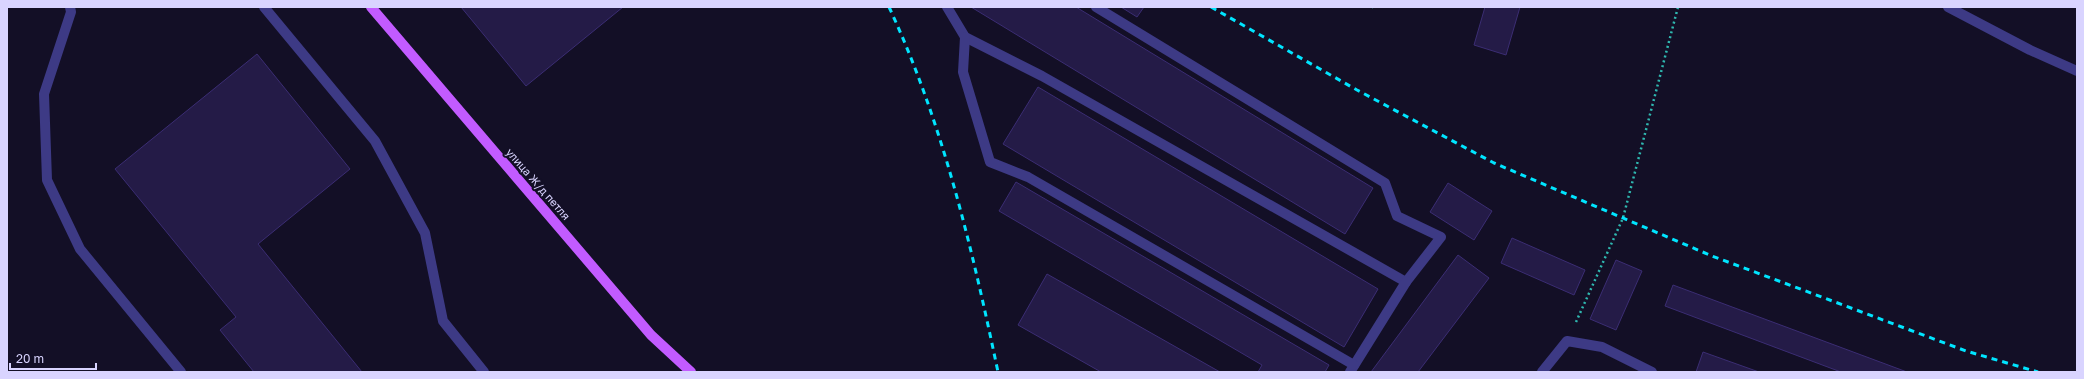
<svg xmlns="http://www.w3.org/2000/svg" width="2084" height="379" font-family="'Golos Text',sans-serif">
  <rect width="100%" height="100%" fill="#130f26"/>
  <g fill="#241b47" stroke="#3b2d73">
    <path d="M 461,7 L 623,7 L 526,86 Z"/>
    <path d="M 971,7 L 1076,7 L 1373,188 L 1345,234 Z"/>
    <path d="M 1121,7 L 1144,7 L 1137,17 Z"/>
    <path d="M 1485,7 L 1520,7 L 1506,55 L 1474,45 Z"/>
    <path d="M 257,54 L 350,169 L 258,244 L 362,372 L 254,372 L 220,330 L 236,317 L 115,169 Z"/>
    <path d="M 1038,87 L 1378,289 L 1344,347 L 1003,144 Z"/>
    <path d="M 1016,182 L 1329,365 L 1325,372 L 1258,372 L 1262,365 L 999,211 Z"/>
    <path d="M 1448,183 L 1492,211 L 1474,240 L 1430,212 Z"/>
    <path d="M 1512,238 L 1585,270 L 1574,295 L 1501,263 Z"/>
    <path d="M 1458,255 L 1489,278 L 1418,372 L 1371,372 Z"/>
    <path d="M 1616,260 L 1642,271 L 1616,330 L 1590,319 Z"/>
    <path d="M 1047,274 L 1220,372 L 1101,372 L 1018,325 Z"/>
    <path d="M 1673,285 L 1907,372 L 1841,372 L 1665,306 Z"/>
    <path d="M 1703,352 L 1759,372 L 1696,372 Z"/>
  </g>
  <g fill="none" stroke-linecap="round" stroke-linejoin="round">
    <g stroke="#2fb8b0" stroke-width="2.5" stroke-dasharray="2 3" stroke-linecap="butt">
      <path d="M 1372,7 L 1373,7"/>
      <path d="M 1576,322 L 1623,218 L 1678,7"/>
    </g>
    <g stroke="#3d3a85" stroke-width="10">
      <path d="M 70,7 L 71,12 L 44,94 L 47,180 L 80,249 L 181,372"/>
      <path d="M 264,7 L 375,141 L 425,233 L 443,321 L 484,372"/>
      <path d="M 947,7 L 965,37 L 1042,76 L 1406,282"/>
      <path d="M 1096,7 L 1385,183 L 1397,216 L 1441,237 L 1406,282 L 1350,372"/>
      <path d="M 1948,7 L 2030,50 L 2077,71"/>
      <path d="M 965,37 L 963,72 L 990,162 L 1028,177 L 1354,365"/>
      <path d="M 1542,372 L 1567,341 L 1602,347 L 1652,372"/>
    </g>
    <path stroke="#c25bff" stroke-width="10" d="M 371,7 L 651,335 L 691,372"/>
    <g stroke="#00e5ff" stroke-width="3" stroke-dasharray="6 5" stroke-linecap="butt">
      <path d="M 889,7 C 943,123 972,248 998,372"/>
      <path d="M 1211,7 L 1357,90 L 1494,163 L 1712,256 L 1966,351 L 2038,372"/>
    </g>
  </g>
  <g text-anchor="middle" stroke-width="4" stroke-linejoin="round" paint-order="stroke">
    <g font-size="11" fill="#d9d4ff" stroke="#130f26">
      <text transform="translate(538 184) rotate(49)" y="4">улица Ж/д петля</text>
    </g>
  </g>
  <rect width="2084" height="379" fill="none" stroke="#d9d4ff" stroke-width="16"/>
  <path d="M10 363v6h86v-6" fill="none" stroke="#d9d4ff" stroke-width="2"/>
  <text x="16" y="363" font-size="12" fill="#d9d4ff" stroke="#130f26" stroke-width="3" paint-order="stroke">20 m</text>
</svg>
